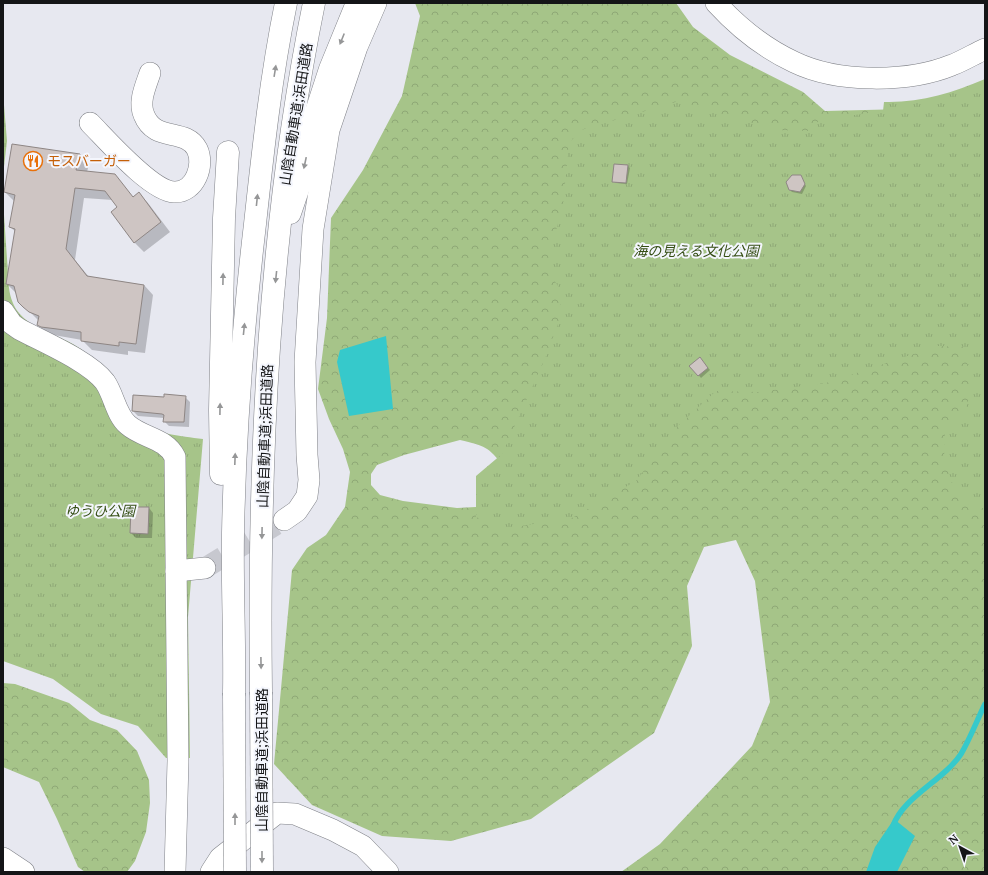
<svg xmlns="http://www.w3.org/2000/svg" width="988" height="875" font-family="'Noto Serif','Noto Sans JP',serif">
  <defs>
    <pattern id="forest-crowns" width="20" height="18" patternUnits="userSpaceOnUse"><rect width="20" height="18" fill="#a6c489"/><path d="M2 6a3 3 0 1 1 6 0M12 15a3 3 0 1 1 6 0" fill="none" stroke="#8ea876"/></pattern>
    <pattern id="park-tufts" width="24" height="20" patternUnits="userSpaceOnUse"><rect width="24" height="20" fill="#a6c489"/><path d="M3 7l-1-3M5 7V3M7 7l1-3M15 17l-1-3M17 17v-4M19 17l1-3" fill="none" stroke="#8ea876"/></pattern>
  </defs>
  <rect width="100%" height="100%" fill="#e7e8f0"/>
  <g fill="url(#forest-crowns)" fill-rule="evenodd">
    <path d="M 415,3 L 676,3 L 693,27 L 730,55 L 803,92 L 825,111 L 905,109 L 985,425 L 985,872 L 621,872 L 660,844 L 752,746 L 770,702 L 755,581 L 736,540 L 704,547 L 687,586 L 692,646 L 654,733 L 531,819 L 451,841 L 382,836 L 312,805 L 274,764 L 292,570 L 307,548 L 326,535 L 345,507 L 350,472 L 343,449 L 329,419 L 318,389 L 327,318 L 331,218 L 363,170 L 402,96 L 420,16 ZM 460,440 C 485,446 488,446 504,467 L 495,506 L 457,508 L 403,501 L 380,495 L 371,485 L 371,474 L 377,465 L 404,455 Z"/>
    <path d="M 3,683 L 15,684 L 69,703 L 90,720 L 117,730 L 137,751 L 149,780 L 150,803 L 146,832 L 135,861 L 127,872 L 85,872 L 78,867 L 57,819 L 39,782 L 3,767 Z"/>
  </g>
  <g fill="url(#park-tufts)">
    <path d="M 985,79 L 985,508 L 973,508 L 956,493 L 944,460 L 945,433 L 966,410 L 972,382 L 963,347 L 938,346 L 826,383 L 758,392 L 716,391 L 679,425 L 636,481 L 572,518 L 502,529 L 476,517 L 476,476 L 502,454 L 544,361 L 559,321 L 561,291 L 546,267 L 563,205 L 569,143 L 581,130 L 679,101 L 775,130 L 811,131 L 819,120 L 883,111 L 884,102 C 920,103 952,93 985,79 Z"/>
    <path d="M 3,93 L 7,141 L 3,175 Z"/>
    <path d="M 3,200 L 9,288 C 14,329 52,329 81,349 C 100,362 110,382 122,401 C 126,406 129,414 134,418 C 153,434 180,436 203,439 L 188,617 L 190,758 L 166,758 L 138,726 L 101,714 L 53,679 L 3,661 Z"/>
  </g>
  <g fill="#36c9cb">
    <path d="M 386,336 L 393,409 L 349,416 L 337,362 L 340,350 Z"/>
    <path d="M 894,819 L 915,836 L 897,872 L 866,872 L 875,847 Z"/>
  </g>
  <g fill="#0003">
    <path d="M 79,155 L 89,164 L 87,172 L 135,202 L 139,194 L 148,203 L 170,232 L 144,252 L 135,243 L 112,212 L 119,207 L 113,200 L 84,198 L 75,260 L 89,277 L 144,285 L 153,295 L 145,353 L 128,351 L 128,355 L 92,350 L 82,340 L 48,334 L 38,325 L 39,321 L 19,301 L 17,294 L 7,284 L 16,232 L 10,227 L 15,202 L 5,192 Z"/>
    <path d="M 628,166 L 630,168 L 627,184 L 616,183 L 613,181 Z"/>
    <path d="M 800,176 L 806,186 L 802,194 L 792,192 L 790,190 Z"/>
    <path d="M 702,361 L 710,370 L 701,378 L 691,366 Z"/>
    <path d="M 185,397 L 190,402 L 189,427 L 169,426 L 164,421 L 164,418 L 138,416 L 133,411 L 164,398 Z"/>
    <path d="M 149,508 L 153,513 L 152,538 L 136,538 L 131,533 Z"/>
  </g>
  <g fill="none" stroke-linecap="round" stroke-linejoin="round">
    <path stroke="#36c9cb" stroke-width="5.5" d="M 893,826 C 903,797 944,780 961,754 C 970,739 977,720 985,704"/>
  </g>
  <g fill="#cec5c3" stroke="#8e8684">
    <path d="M 12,144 L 80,154 L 76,170 L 115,174 L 133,197 L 139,192 L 161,222 L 134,243 L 111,212 L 117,207 L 105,191 L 75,188 L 66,249 L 87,276 L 144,285 L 136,344 L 119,342 L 119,346 L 81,341 L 81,332 L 41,327 L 37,325 L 39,316 L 29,312 L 23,307 L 18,302 L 14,286 L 6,284 L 15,229 L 9,227 L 15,195 L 4,192 Z"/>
    <path d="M 614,164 L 628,165 L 626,183 L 612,182 Z"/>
    <path d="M 792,175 L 801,175 L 805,184 L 800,192 L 789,190 L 786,182 Z"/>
    <path d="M 700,357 L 708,368 L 698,376 L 689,366 Z"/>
    <path d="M 164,394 L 186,396 L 184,422 L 163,422 L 164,415 L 162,414 L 132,411 L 133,395 L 164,397 Z"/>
    <path d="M 131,507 L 149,507 L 148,534 L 130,533 Z"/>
  </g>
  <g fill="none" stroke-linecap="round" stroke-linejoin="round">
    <path stroke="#c7c8cf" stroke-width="21" stroke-dasharray="21 10" stroke-linecap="butt" d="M 205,568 L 284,520"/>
    <g stroke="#7f8187" stroke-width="22">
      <g id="minor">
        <path d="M 716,3 C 738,27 764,48 794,62 C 837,83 908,83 952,65 C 963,61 974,54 985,49"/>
        <path d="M 90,123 C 107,140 151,191 174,192 C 195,193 205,165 197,149 C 185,127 155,143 144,115 C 138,102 146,85 150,73"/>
        <path d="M 3,311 L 12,324 L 19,329 C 43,342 89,361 105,382 C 114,395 116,415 128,425 C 143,438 166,438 175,457 L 178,761 L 175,872"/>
        <path d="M 284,520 L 297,511 L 307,496 L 309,480 L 307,455 L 305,362 L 313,229 L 329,130 L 357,47 L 376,3"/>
        <path d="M 176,571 L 205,568"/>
        <path d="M 3,858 L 24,872"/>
        <path d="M 211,872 L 220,858 L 277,813 L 295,814 L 333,830 L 363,846 L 388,872"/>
      </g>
    </g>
    <g stroke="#7f8187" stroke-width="23">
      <g id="highway">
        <path d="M 290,213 L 302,178 L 316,112 L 330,69 L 357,3"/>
        <path d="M 221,474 L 220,410 L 224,218 L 228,152"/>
        <path d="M 261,692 C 258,462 268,229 314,3"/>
        <path d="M 234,693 C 235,640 232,587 233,533 C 235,429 243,327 255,224 C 263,150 271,76 286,3"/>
      </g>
    </g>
    <use href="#minor" stroke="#fff" stroke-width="21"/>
    <use href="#highway" stroke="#fff" stroke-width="22"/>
    <g stroke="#7f8187" stroke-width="23" stroke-linecap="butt">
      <g id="highway-bridge">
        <path d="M 261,692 L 262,872"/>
        <path d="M 234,693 L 235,872"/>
      </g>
    </g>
    <use href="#highway-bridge" stroke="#fff" stroke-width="22"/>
  </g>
  <defs><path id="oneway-solid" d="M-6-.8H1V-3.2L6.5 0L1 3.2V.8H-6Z"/></defs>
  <g fill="#959697">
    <use href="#oneway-solid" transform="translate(342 39) rotate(112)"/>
    <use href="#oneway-solid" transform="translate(275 71) rotate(-81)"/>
    <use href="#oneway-solid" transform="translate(305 163) rotate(102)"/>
    <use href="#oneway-solid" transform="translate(257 200) rotate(-84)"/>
    <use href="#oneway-solid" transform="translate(276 277) rotate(96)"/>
    <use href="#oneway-solid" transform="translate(223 279) rotate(-89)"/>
    <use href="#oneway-solid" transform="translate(244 329) rotate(-84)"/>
    <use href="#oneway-solid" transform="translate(220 409) rotate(-89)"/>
    <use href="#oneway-solid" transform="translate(235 459) rotate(-88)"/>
    <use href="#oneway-solid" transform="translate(262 533) rotate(91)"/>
    <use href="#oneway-solid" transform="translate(261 663) rotate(89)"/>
    <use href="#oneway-solid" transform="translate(235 819) rotate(-90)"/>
    <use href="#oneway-solid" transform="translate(262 857) rotate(90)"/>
  </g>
  <defs>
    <g id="restaurant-ring" transform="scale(1)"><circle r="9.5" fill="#f4f6fd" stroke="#e8710a" stroke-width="1.5"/><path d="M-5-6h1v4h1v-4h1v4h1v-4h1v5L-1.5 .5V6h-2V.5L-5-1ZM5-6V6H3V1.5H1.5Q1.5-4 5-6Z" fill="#e8710a"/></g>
  </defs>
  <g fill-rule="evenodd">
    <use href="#restaurant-ring" x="33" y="161"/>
  </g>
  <g text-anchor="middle" stroke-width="4" stroke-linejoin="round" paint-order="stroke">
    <g font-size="14" fill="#141517" stroke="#f4f6fd">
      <text transform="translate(296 114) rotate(-81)" y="5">山陰自動車道;浜田道路</text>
      <text transform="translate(265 436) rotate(-88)" y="5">山陰自動車道;浜田道路</text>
      <text transform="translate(262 760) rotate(-90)" y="5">山陰自動車道;浜田道路</text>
    </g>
    <g font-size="14" fill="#c56008" stroke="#f4f6fd" text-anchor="start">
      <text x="47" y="166">モスバーガー</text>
    </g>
    <g font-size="14" font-style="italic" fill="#354e14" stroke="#f4f6fd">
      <text x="696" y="256">海の見える文化公園</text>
      <text x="100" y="516">ゆうひ公園</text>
    </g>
  </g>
  <rect width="988" height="875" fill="none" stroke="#141517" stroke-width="8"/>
  <g transform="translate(960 847) rotate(320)" stroke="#f4f6fd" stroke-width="3" paint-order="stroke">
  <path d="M0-3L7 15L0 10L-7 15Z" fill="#141517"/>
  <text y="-6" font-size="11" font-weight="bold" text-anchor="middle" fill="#141517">N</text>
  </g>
</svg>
